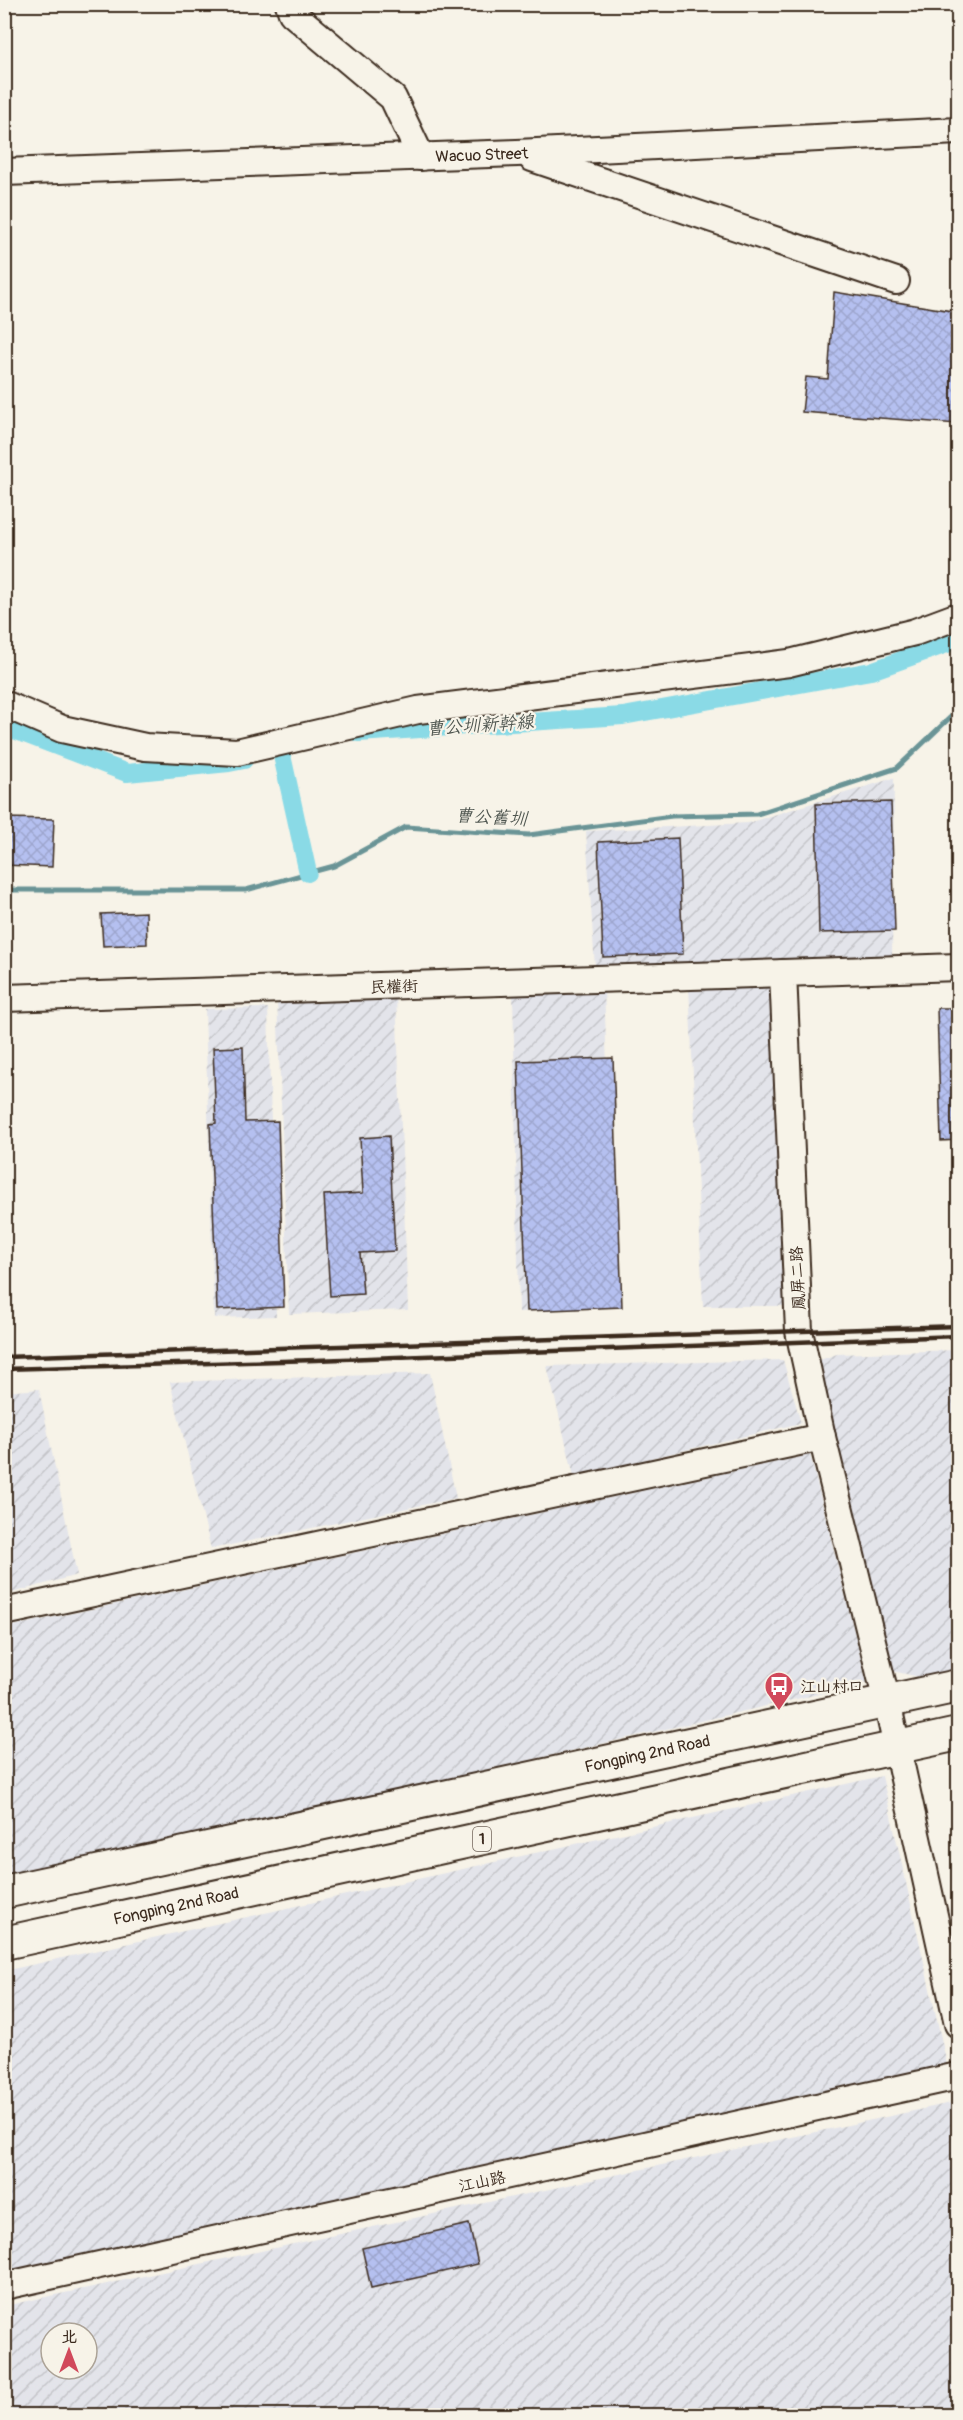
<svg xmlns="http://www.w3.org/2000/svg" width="963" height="2420" font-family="Pangolin,'LXGW WenKai TC',sans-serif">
  <defs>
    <pattern id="industrial-furrows" width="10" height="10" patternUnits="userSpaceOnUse" patternTransform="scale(1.5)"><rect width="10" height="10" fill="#e3e4ea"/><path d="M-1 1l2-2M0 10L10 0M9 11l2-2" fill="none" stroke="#c4c4c8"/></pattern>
    <pattern id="building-cross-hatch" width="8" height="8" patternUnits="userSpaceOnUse" patternTransform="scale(1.5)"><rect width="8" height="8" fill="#b5c0f0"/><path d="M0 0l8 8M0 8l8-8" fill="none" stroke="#9da5cd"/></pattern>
  </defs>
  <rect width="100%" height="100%" fill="#f7f3e8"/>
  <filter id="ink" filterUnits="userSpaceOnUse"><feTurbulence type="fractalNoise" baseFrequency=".0167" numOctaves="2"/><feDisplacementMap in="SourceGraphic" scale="12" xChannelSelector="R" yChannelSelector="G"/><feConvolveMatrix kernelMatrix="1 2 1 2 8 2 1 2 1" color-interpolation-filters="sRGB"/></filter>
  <g filter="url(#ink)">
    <g fill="url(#industrial-furrows)" fill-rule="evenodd">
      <path d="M 894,778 L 892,957 L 595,968 L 586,831 L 748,823 Z"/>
      <path d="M 765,984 L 780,997 L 791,1306 L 703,1306 L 689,985 Z"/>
      <path d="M 604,988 L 616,1307 L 519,1312 L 513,991 Z"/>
      <path d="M 396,994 L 408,1310 L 289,1314 L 277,998 Z"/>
      <path d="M 268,1008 L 276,1316 L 214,1318 L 205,1009 Z"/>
      <path d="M 958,1350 L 958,1672 L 928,1679 L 884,1669 L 817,1361 L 837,1354 Z"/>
      <path d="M 783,1360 L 801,1423 L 574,1476 L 547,1366 Z"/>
      <path d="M 430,1373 L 456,1498 L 211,1549 L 170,1382 Z"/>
      <path d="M 39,1389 L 77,1575 L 5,1595 L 5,1392 Z"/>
      <path d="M 810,1455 L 867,1683 L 5,1880 L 4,1628 Z"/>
      <path d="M 882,1776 L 948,2069 L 5,2274 L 4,1971 Z"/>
      <path d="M 951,2103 L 958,2134 L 958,2410 L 933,2415 L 14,2415 L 5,2369 L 4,2306 ZM 51,2333 L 87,2333 L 87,2369 L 51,2369 Z"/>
    </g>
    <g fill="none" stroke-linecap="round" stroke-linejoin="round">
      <path stroke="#6a9496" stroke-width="5" d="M 4,890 L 246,890 L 334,866 L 406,827 L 529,835 L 672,816 L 757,814 L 897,768 L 958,710"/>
      <g stroke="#8adae6" stroke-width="18">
        <path d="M 4,726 L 127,773 L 229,763 L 244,760"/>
        <path d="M 358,733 L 623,716 L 871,671 L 958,640"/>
        <path d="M 281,751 L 308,873"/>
      </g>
    </g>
    <g fill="url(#building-cross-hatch)" stroke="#3b2a1e" stroke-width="1.5">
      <path d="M 834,292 L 958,312 L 958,424 L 802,412 L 806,377 L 828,379 Z"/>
      <path d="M 891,802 L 895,931 L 819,933 L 816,804 Z"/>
      <path d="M 4,818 L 54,819 L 52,867 L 4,865 Z"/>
      <path d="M 678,838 L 683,954 L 603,957 L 598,842 Z"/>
      <path d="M 146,912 L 147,944 L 103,946 L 101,914 Z"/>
      <path d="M 937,1008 L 958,1008 L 958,1140 L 941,1141 Z"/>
      <path d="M 243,1047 L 245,1122 L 278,1121 L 284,1307 L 217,1310 L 210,1124 L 216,1123 L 213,1048 Z"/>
      <path d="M 613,1058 L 622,1307 L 527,1311 L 518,1061 Z"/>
      <path d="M 389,1136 L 395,1251 L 360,1253 L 363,1294 L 330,1296 L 324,1195 L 363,1193 L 360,1138 Z"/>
      <path d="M 469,2224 L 478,2264 L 371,2288 L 362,2248 Z"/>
    </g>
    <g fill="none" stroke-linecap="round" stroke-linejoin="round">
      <g stroke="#3b2a1e" stroke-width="30">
        <g id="minor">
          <path d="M 289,4 L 292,13 L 393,98 L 421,157"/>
          <path d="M 532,158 L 896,281"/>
          <path id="s1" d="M 4,172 L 517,153 L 958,131"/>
          <path d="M 4,704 L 62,729 L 145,747 L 237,752 L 418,710 L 789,663 L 915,632 L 958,616"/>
          <path d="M 958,967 L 783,973 L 799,1331 L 822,1437 L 887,1702 L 958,2024"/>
          <path d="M 4,998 L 783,973"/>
          <path d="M 4,1612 L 822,1437"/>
          <path d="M 4,2286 L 958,2076"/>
        </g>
      </g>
      <g stroke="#3b2a1e" stroke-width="36">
        <g id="major">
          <path id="s2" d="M 4,1892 L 958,1686"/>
          <path id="s3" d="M 4,1943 L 958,1734"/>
        </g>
      </g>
      <use href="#minor" stroke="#f7f3e8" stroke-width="26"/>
      <use href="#major" stroke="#f7f3e8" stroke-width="32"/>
      <g stroke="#3b2a1e" stroke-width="4.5">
        <path d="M 4,1357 L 958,1326"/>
        <path d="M 4,1369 L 316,1360 L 958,1336"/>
      </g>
    </g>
  </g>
  <defs>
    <g id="bus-pin" transform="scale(1.5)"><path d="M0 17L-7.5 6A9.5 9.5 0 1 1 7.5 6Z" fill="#d1495b" stroke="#f7f3e8"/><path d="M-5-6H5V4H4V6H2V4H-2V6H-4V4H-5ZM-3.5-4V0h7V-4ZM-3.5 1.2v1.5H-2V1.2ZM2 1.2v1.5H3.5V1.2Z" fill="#fff"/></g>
  </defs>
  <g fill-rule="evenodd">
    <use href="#bus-pin" x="779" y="1686"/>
  </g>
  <g text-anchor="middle" stroke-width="4.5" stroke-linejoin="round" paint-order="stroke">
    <rect fill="#f7f3e8" stroke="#73665b" stroke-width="1.5" x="473" y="1827" width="18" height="24" rx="4.5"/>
    <g font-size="15" font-weight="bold" fill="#3b2a1e">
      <text x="482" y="1844">1</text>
    </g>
    <g font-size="16" fill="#3b2a1e" stroke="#f7f3e8">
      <text dy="6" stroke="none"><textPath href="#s1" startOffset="478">Wacuo Street</textPath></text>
      <text transform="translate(394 986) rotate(-2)" y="6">民權街</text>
      <text transform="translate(797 1278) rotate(-93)" y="6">鳳屏二路</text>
      <text dy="6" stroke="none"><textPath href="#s2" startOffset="658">Fongping 2nd Road</textPath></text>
      <text dy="6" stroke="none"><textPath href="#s3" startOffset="176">Fongping 2nd Road</textPath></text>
      <text transform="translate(482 2181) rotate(-12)" y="6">江山路</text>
    </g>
    <g font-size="16" fill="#3b2a1e" stroke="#f7f3e8" text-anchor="start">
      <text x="800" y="1692">江山村口</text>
    </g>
    <g font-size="18" font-style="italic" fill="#4f5650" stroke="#f7f3e8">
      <text transform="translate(480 725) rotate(-4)" y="6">曹公圳新幹線</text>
      <text transform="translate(491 817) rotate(3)" y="6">曹公舊圳</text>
    </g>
  </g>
  <rect width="963" height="2420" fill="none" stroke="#f7f3e8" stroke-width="24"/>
  <rect x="12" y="12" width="939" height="2396" fill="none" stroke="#3b2a1e" stroke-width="2" filter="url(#ink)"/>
  <g transform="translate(69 2351)"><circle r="28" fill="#f7f3e8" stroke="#aca397" stroke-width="1.5"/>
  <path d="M0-4.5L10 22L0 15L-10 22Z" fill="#d1495b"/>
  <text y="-9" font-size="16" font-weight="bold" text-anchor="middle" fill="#3b2a1e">北</text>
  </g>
</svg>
